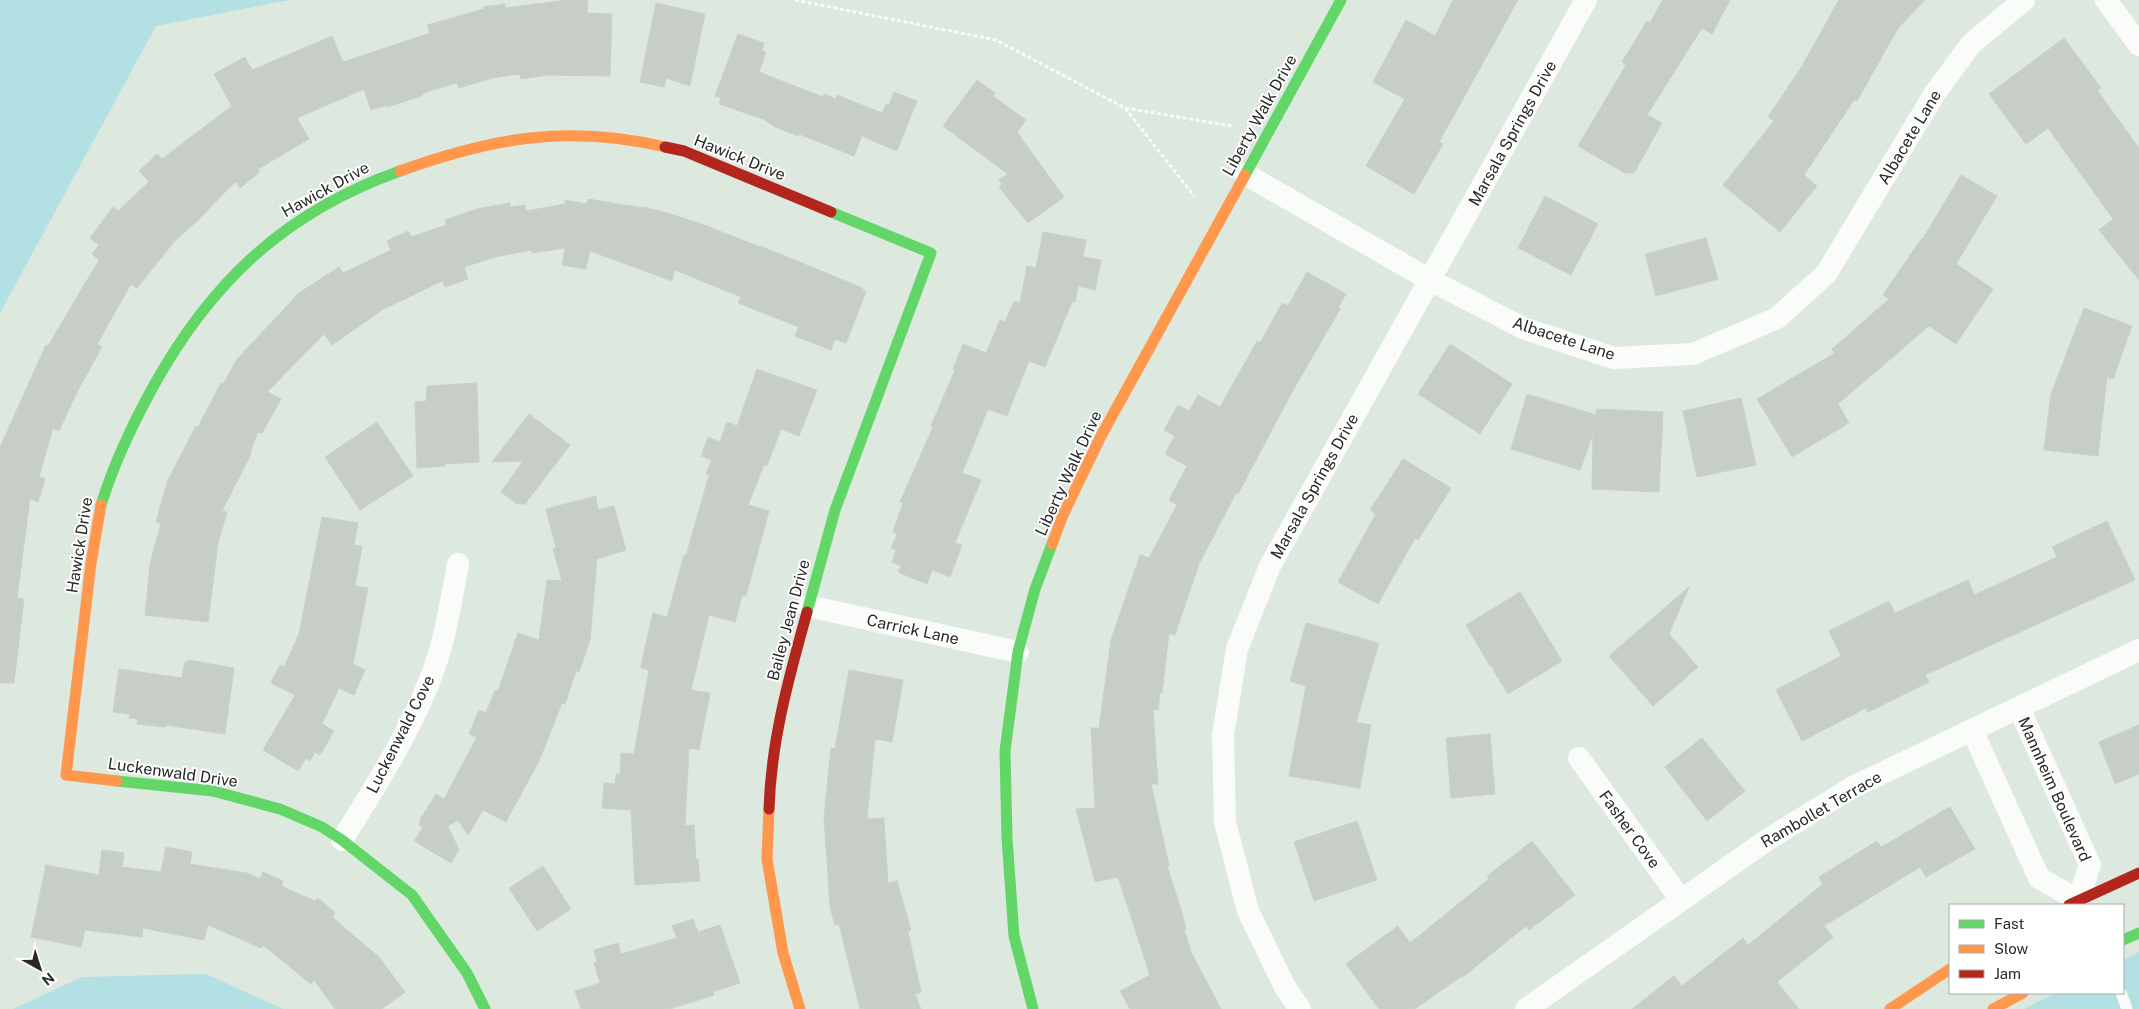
<svg xmlns="http://www.w3.org/2000/svg" width="2139" height="1009" font-family="'Public Sans',sans-serif">
  <rect width="100%" height="100%" fill="#dde8de"/>
  <g fill="#b3e0e3">
    <path d="M 0,0 L 289,0 L 156,26 L 0,313 Z"/>
    <path d="M 2139,952 L 2139,1009 L 2024,1009 L 2055,993 L 2123,993 L 2123,960 Z"/>
    <path d="M 206,974 L 283,1009 L 13,1009 L 82,977 Z"/>
  </g>
  <g fill="#c7cec7" stroke="#c9d2ca">
    <path d="M 567,0 L 588,0 L 587,13 L 612,14 L 610,76 L 548,75 L 521,79 L 520,74 L 492,78 L 459,88 L 457,83 L 426,92 L 421,96 L 387,107 L 387,105 L 371,110 L 364,89 L 297,118 L 309,139 L 258,169 L 260,172 L 240,188 L 236,181 L 197,221 L 174,242 L 137,288 L 131,284 L 97,344 L 102,347 L 77,392 L 59,431 L 53,428 L 39,477 L 45,479 L 38,502 L 30,499 L 17,598 L 24,599 L 14,683 L 0,683 L 0,447 L 46,345 L 48,346 L 99,260 L 92,254 L 99,245 L 90,238 L 113,207 L 118,211 L 149,182 L 139,171 L 157,154 L 162,159 L 232,106 L 214,74 L 245,57 L 252,70 L 332,36 L 343,62 L 430,33 L 427,25 L 484,9 L 483,7 L 505,4 L 505,8 Z"/>
    <path d="M 1453,0 L 1518,0 L 1439,142 L 1443,144 L 1414,194 L 1366,166 L 1405,99 L 1373,82 L 1406,20 L 1435,36 Z"/>
    <path d="M 1663,0 L 1730,0 L 1712,34 L 1702,28 L 1647,115 L 1662,123 L 1634,173 L 1625,173 L 1578,146 L 1626,65 L 1622,62 L 1647,21 L 1650,23 Z"/>
    <path d="M 1839,0 L 1925,0 L 1898,28 L 1857,101 L 1854,100 L 1804,175 L 1817,186 L 1780,232 L 1723,185 L 1774,121 L 1768,117 L 1802,66 Z"/>
    <path d="M 656,3 L 705,14 L 690,86 L 666,78 L 664,87 L 640,82 Z"/>
    <path d="M 738,34 L 764,43 L 762,51 L 766,52 L 759,72 L 823,97 L 824,94 L 836,99 L 837,95 L 882,113 L 886,104 L 889,105 L 894,92 L 917,101 L 897,151 L 862,136 L 854,156 L 799,134 L 798,136 L 773,126 L 773,125 L 763,119 L 719,104 L 721,98 L 715,96 Z"/>
    <path d="M 2064,38 L 2101,88 L 2097,90 L 2139,148 L 2139,280 L 2099,230 L 2113,219 L 2048,128 L 2026,144 L 1989,94 Z"/>
    <path d="M 977,80 L 995,93 L 993,96 L 1026,120 L 1017,132 L 1064,197 L 1028,223 L 999,187 L 1002,184 L 999,180 L 1008,174 L 943,126 Z"/>
    <path d="M 1961,175 L 1997,196 L 1956,264 L 1993,289 L 1956,344 L 1929,326 L 1838,404 L 1849,423 L 1792,457 L 1757,399 L 1835,353 L 1832,349 L 1889,299 L 1883,295 L 1921,239 L 1922,240 Z"/>
    <path d="M 1545,196 L 1598,224 L 1571,275 L 1518,248 Z"/>
    <path d="M 588,199 L 643,208 L 644,207 L 667,213 L 704,225 L 760,247 L 760,246 L 863,288 L 862,290 L 866,292 L 846,343 L 835,339 L 831,350 L 795,336 L 799,327 L 738,303 L 741,297 L 675,270 L 672,281 L 590,251 L 586,269 L 562,265 L 565,248 L 532,253 L 531,250 L 495,257 L 464,267 L 468,279 L 445,287 L 442,281 L 382,310 L 332,345 L 324,334 L 267,392 L 281,399 L 262,433 L 258,432 L 250,453 L 251,454 L 222,511 L 227,512 L 218,543 L 208,622 L 145,615 L 150,564 L 161,523 L 156,522 L 167,482 L 196,426 L 198,427 L 221,383 L 223,384 L 238,358 L 299,293 L 339,267 L 343,273 L 391,250 L 387,241 L 408,231 L 411,237 L 447,225 L 445,220 L 477,209 L 510,203 L 510,207 L 525,205 L 526,211 L 565,204 L 565,200 L 587,204 Z"/>
    <path d="M 1043,232 L 1086,240 L 1083,257 L 1101,260 L 1095,290 L 1078,286 L 1075,302 L 1072,302 L 1045,367 L 1029,361 L 1007,416 L 988,409 L 962,473 L 981,480 L 955,543 L 962,545 L 950,577 L 932,570 L 927,584 L 898,572 L 901,566 L 892,562 L 896,550 L 891,548 L 897,534 L 893,532 L 903,503 L 900,502 L 933,427 L 931,426 L 955,370 L 953,369 L 963,344 L 986,353 L 1000,320 L 1005,322 L 1014,301 L 1020,303 L 1027,266 L 1036,268 Z"/>
    <path d="M 1706,238 L 1718,279 L 1656,296 L 1645,254 Z"/>
    <path d="M 1307,272 L 1346,294 L 1338,308 L 1340,309 L 1292,392 L 1238,494 L 1236,493 L 1199,564 L 1175,635 L 1169,633 L 1162,693 L 1160,693 L 1158,710 L 1153,709 L 1158,784 L 1151,784 L 1169,865 L 1167,866 L 1180,906 L 1186,929 L 1184,929 L 1191,952 L 1221,1009 L 1130,1009 L 1120,991 L 1150,975 L 1118,877 L 1095,882 L 1076,809 L 1095,808 L 1091,728 L 1099,728 L 1111,640 L 1140,555 L 1149,558 L 1177,505 L 1169,500 L 1187,466 L 1165,454 L 1175,436 L 1164,430 L 1178,405 L 1189,411 L 1198,395 L 1220,407 L 1257,341 L 1260,343 L 1282,303 L 1288,306 Z"/>
    <path d="M 2084,308 L 2132,326 L 2113,379 L 2107,377 L 2098,456 L 2044,450 L 2051,394 Z"/>
    <path d="M 1450,344 L 1512,384 L 1480,434 L 1418,394 Z"/>
    <path d="M 757,369 L 817,390 L 799,436 L 781,429 L 767,466 L 764,465 L 748,505 L 769,511 L 746,596 L 742,596 L 735,622 L 709,615 L 691,690 L 710,693 L 699,750 L 689,748 L 685,826 L 694,825 L 696,859 L 698,859 L 700,881 L 635,885 L 631,810 L 602,808 L 604,783 L 615,784 L 616,774 L 620,774 L 621,753 L 634,754 L 649,670 L 641,668 L 644,651 L 653,613 L 667,617 L 684,555 L 686,556 L 709,475 L 706,474 L 712,460 L 701,456 L 708,437 L 720,442 L 727,422 L 737,426 Z"/>
    <path d="M 477,383 L 479,462 L 445,464 L 445,466 L 417,468 L 415,402 L 426,401 L 427,386 Z"/>
    <path d="M 1527,394 L 1596,415 L 1596,409 L 1663,412 L 1659,492 L 1592,489 L 1593,434 L 1580,470 L 1511,449 Z"/>
    <path d="M 1741,398 L 1756,465 L 1697,477 L 1683,411 Z"/>
    <path d="M 529,414 L 570,445 L 525,504 L 517,504 L 501,492 L 523,461 L 492,462 Z"/>
    <path d="M 377,422 L 413,476 L 360,510 L 325,457 Z"/>
    <path d="M 1403,459 L 1451,488 L 1418,540 L 1415,538 L 1378,604 L 1338,582 L 1376,514 L 1370,510 Z"/>
    <path d="M 596,496 L 598,510 L 614,506 L 626,550 L 597,559 L 590,640 L 579,672 L 576,671 L 565,704 L 562,703 L 539,761 L 506,822 L 483,810 L 468,835 L 458,820 L 448,826 L 459,850 L 451,863 L 414,841 L 423,827 L 419,825 L 421,818 L 436,794 L 444,799 L 477,737 L 469,734 L 479,710 L 486,713 L 495,690 L 498,691 L 518,633 L 539,640 L 547,580 L 562,581 L 553,549 L 556,548 L 546,509 Z"/>
    <path d="M 322,517 L 358,523 L 354,545 L 362,546 L 355,586 L 368,588 L 353,664 L 365,670 L 354,695 L 339,688 L 322,724 L 334,731 L 320,755 L 315,752 L 310,761 L 306,758 L 298,771 L 263,750 L 295,695 L 271,683 L 280,665 L 284,667 L 299,634 Z"/>
    <path d="M 2107,521 L 2135,580 L 1925,675 L 1929,682 L 1868,712 L 1866,708 L 1802,741 L 1776,690 L 1841,656 L 1829,631 L 1889,601 L 1895,613 L 1968,580 L 1974,595 L 2057,557 L 2052,547 Z"/>
    <path d="M 1689,587 L 1669,634 L 1698,667 L 1653,706 L 1609,656 Z"/>
    <path d="M 1520,592 L 1562,661 L 1508,694 L 1493,670 L 1494,667 L 1490,666 L 1466,625 Z"/>
    <path d="M 1306,623 L 1379,643 L 1356,722 L 1371,725 L 1360,788 L 1289,776 L 1306,686 L 1290,681 Z"/>
    <path d="M 188,660 L 234,668 L 225,734 L 166,725 L 165,727 L 137,724 L 138,719 L 129,718 L 130,714 L 113,712 L 119,669 L 182,678 L 185,662 L 188,662 Z"/>
    <path d="M 849,670 L 903,680 L 892,742 L 875,739 L 867,819 L 884,818 L 888,883 L 897,881 L 911,930 L 908,932 L 921,992 L 915,994 L 921,1009 L 860,1009 L 839,924 L 835,925 L 830,907 L 824,817 L 831,748 L 835,749 Z"/>
    <path d="M 2139,725 L 2139,774 L 2115,784 L 2099,742 Z"/>
    <path d="M 1490,734 L 1495,794 L 1451,798 L 1446,738 Z"/>
    <path d="M 1702,738 L 1745,791 L 1707,821 L 1665,767 Z"/>
    <path d="M 1950,807 L 1975,849 L 1926,877 L 1920,867 L 1824,926 L 1833,937 L 1777,982 L 1799,1009 L 1632,1009 L 1674,976 L 1682,986 L 1743,938 L 1748,945 L 1823,884 L 1819,877 L 1877,841 L 1881,847 Z"/>
    <path d="M 1357,821 L 1377,880 L 1314,901 L 1294,842 Z"/>
    <path d="M 1532,841 L 1575,895 L 1529,930 L 1526,926 L 1463,977 L 1462,976 L 1415,1009 L 1379,1009 L 1346,964 L 1398,926 L 1410,943 L 1489,879 L 1487,876 Z"/>
    <path d="M 166,847 L 192,852 L 190,864 L 247,873 L 260,879 L 263,872 L 283,881 L 281,886 L 315,901 L 318,898 L 335,913 L 332,917 L 379,957 L 405,992 L 382,1009 L 335,1009 L 314,980 L 311,984 L 263,945 L 261,948 L 208,925 L 204,940 L 143,928 L 142,937 L 85,930 L 81,947 L 31,937 L 46,865 L 99,875 L 102,850 L 124,853 L 122,867 L 161,872 Z"/>
    <path d="M 543,866 L 571,909 L 537,931 L 509,888 Z"/>
    <path d="M 693,919 L 698,932 L 720,925 L 740,983 L 713,992 L 714,995 L 670,1009 L 581,1009 L 575,991 L 600,983 L 594,963 L 597,962 L 594,950 L 618,943 L 621,954 L 677,938 L 672,926 Z"/>
  </g>
  <g fill="none" stroke-linecap="round" stroke-linejoin="round">
    <g stroke="#fafcfa" stroke-width="3" stroke-dasharray="4 2.5" stroke-linecap="butt">
      <path d="M 795,0 L 996,40 L 1125,108 L 1194,196"/>
      <path d="M 1125,108 L 1232,126"/>
    </g>
    <path stroke="#fafcfa" stroke-width="11" d="M 2121,993 L 2127,1009"/>
    <g stroke="#fafcfa" stroke-width="22">
      <path d="M 2106,0 L 2139,45"/>
      <path d="M 1245,174 L 1430,280 L 1523,328 L 1614,358 L 1693,354 L 1777,318 L 1826,274 L 1935,93 L 1971,44 L 2024,0"/>
      <path d="M 808,606 L 1018,652"/>
      <path d="M 2019,708 L 2090,865 L 2078,900"/>
      <path d="M 1972,730 L 2039,878 L 2078,900"/>
      <path d="M 1579,758 L 1681,900"/>
      <path d="M 342,840 C 379,781 424,711 442,643 C 449,617 453,590 458,564"/>
      <path d="M 1300,1009 L 1285,987 L 1248,911 L 1225,822 L 1223,735 L 1237,649 L 1270,566 L 1586,0"/>
      <path d="M 1526,1009 L 1767,840 L 1851,788 L 2139,650"/>
    </g>
    <g stroke="#63d668" stroke-width="11">
      <path d="M 1245,175 L 1341,0"/>
      <path d="M 101,505 C 114,463 132,425 153,387 C 211,282 285,212 400,171"/>
      <path d="M 807,612 L 835,510 L 931,253 L 831,212"/>
      <path d="M 117,781 L 213,791 L 280,809 L 322,827 L 342,840 L 412,895 L 467,973 L 485,1009"/>
      <path d="M 2123,940 L 2139,933"/>
      <path d="M 1033,1009 L 1014,936 L 1007,838 L 1005,751 L 1018,652 L 1035,589 L 1052,544"/>
    </g>
    <g stroke="#ff974d" stroke-width="11">
      <path d="M 400,171 C 491,138 568,124 665,147"/>
      <path d="M 101,505 L 91,563 L 66,775 L 117,781"/>
      <path d="M 1052,544 L 1063,515 L 1101,436 L 1245,175"/>
      <path d="M 769,809 L 767,859 L 783,953 L 800,1009"/>
      <path d="M 1890,1009 L 1950,969"/>
      <path d="M 1993,1009 L 2023,993"/>
    </g>
    <g stroke="#b3261e" stroke-width="11">
      <path d="M 665,147 L 684,151 L 831,212"/>
      <path d="M 769,809 C 771,741 789,677 807,612"/>
      <path d="M 2069,905 L 2139,873"/>
    </g>
  </g>
  <g text-anchor="middle" stroke-width="4" stroke-linejoin="round" paint-order="stroke">
    <g font-size="16" fill="#282828" stroke="#fff">
      <text transform="translate(1259 115) rotate(-61)" y="6">Liberty Walk Drive</text>
      <text transform="translate(1512 133) rotate(-61)" y="6">Marsala Springs Drive</text>
      <text transform="translate(1909 137) rotate(-59)" y="6">Albacete Lane</text>
      <text transform="translate(740 157) rotate(22)" y="6">Hawick Drive</text>
      <text transform="translate(325 189) rotate(-29)" y="6">Hawick Drive</text>
      <text transform="translate(1564 338) rotate(18)" y="6">Albacete Lane</text>
      <text transform="translate(1068 473) rotate(-65)" y="6">Liberty Walk Drive</text>
      <text transform="translate(1314 486) rotate(-61)" y="6">Marsala Springs Drive</text>
      <text transform="translate(79 545) rotate(-81)" y="6">Hawick Drive</text>
      <text transform="translate(788 620) rotate(-75)" y="6">Bailey Jean Drive</text>
      <text transform="translate(913 629) rotate(12)" y="6">Carrick Lane</text>
      <text transform="translate(400 734) rotate(-63)" y="6">Luckenwald Cove</text>
      <text transform="translate(173 772) rotate(8)" y="6">Luckenwald Drive</text>
      <text transform="translate(2055 789) rotate(66)" y="6">Mannheim Boulevard</text>
      <text transform="translate(1821 809) rotate(-30)" y="6">Rambollet Terrace</text>
      <text transform="translate(1630 829) rotate(54)" y="6">Fasher Cove</text>
    </g>
  </g>
  <rect x="1949" y="904" width="175" height="90" fill="#ffffff" stroke="#a9a9a9"/>
  <rect x="1959" y="920" width="25" height="8" fill="#63d668" stroke="#a9a9a9"/>
  <text x="1994" y="929" font-size="15" fill="#282828">Fast</text>
  <rect x="1959" y="945" width="25" height="8" fill="#ff974d" stroke="#a9a9a9"/>
  <text x="1994" y="954" font-size="15" fill="#282828">Slow</text>
  <rect x="1959" y="970" width="25" height="8" fill="#b3261e" stroke="#a9a9a9"/>
  <text x="1994" y="979" font-size="15" fill="#282828">Jam</text>
  <g transform="translate(40 969) rotate(141)" stroke="#ffffff" stroke-width="4" paint-order="stroke">
  <path d="M0-4L9 19L0 12L-9 19Z" fill="#282828"/>
  <text y="-8" font-size="14" font-weight="bold" text-anchor="middle" fill="#282828">N</text>
  </g>
</svg>
